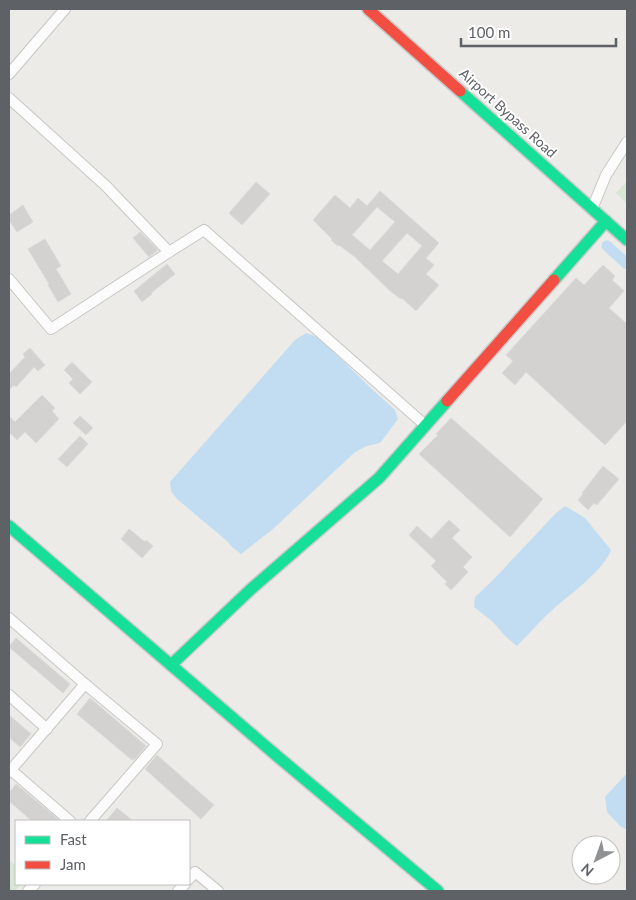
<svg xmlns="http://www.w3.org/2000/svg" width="636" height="900" font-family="Lato,sans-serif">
  <rect width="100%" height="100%" fill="#ecebe8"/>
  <g fill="#d7e6d5">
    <path d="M 627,181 L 627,204 L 616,193 Z"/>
    <path d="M 9,860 L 16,866 L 16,884 L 21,884 L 15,891 L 9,891 Z"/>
  </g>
  <g fill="#c2ddf1">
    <path d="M 306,333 L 318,337 L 375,392 L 395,410 L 398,419 L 380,443 L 367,446 L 355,452 L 273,529 L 241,554 L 232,547 L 227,541 L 177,499 L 171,491 L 170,482 L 295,340 Z"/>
    <path d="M 565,506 L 585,518 L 611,550 C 603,572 567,596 549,613 C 538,623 528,635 517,646 L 506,637 L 493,622 L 474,607 L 475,597 L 493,580 L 556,513 Z"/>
    <path d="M 627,773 L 627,830 L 620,826 L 607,812 L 605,797 Z"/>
  </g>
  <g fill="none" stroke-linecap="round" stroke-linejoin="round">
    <path stroke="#c2ddf1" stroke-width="11" d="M 607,246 L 627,264"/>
  </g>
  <g fill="#d3d2d1" stroke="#dcdad7" fill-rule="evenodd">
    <path d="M 256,182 L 270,194 L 242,225 L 229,213 Z"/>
    <path d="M 380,191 L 439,243 L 426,258 L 434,265 L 426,274 L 439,285 L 416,311 L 402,298 L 401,299 L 390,291 L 355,257 L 339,245 L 338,246 L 331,240 L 332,239 L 313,220 L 335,195 L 350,208 L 358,198 L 367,206 ZM 377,207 L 395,222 L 370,250 L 352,235 ZM 407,233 L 422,246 L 398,274 L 382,261 Z"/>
    <path d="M 23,205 L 33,222 L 17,232 L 9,220 L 9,215 Z"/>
    <path d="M 140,232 L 158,250 L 149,257 L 133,238 Z"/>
    <path d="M 45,239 L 61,266 L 56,269 L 71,294 L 58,302 L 48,285 L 49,284 L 28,249 Z"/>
    <path d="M 167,264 L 175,274 L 151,293 L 152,294 L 142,302 L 134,291 Z"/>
    <path d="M 603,265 L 615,276 L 612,280 L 624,291 L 609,308 L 627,324 L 627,421 L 605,445 L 526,372 L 515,385 L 502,373 L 513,361 L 506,355 L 576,278 L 584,285 Z"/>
    <path d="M 30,348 L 45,365 L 38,371 L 34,367 L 16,387 L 14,385 L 9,390 L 9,374 L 25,357 L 23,354 Z"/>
    <path d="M 72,362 L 92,382 L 80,394 L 69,383 L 73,379 L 64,370 Z"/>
    <path d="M 42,395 L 55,408 L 52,411 L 59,419 L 36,443 L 25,432 L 17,440 L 9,432 L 9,416 L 15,422 Z"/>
    <path d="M 80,416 L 93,428 L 86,435 L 73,423 Z"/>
    <path d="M 451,418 L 543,499 L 510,537 L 419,454 L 438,435 L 436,434 Z"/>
    <path d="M 80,436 L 88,444 L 67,467 L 58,459 Z"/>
    <path d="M 603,466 L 619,479 L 597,505 L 594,503 L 588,510 L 578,500 L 583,494 L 582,493 Z"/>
    <path d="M 449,520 L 460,530 L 452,538 L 472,557 L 463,567 L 468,572 L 451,590 L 445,584 L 447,582 L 431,566 L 436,561 L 409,535 L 417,526 L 431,539 Z"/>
    <path d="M 129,529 L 145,542 L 146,540 L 153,546 L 142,558 L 121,539 Z"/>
    <path d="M 16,638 L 70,684 L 63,693 L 9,647 Z"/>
    <path d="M 90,698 L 146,746 L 134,760 L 133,758 L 132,760 L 77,714 Z"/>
    <path d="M 9,715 L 31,734 L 20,747 L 9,737 Z"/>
    <path d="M 157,755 L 214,805 L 201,819 L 145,769 Z"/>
    <path d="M 16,784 L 60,821 L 32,821 L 9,801 L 9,793 Z"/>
    <path d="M 117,808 L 133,821 L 106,821 Z"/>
  </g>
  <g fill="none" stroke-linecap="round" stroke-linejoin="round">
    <g stroke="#c7c7c7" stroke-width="12">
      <g id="street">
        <path d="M 9,74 L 65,9"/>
        <path d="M 9,98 L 106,186 L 169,252 L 204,230 L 425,425"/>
        <path d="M 592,209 L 606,175 L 627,142"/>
        <path d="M 9,279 L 51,329 L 169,252"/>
        <path d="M 9,618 L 85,684 L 157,744 L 90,821"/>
        <path d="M 9,695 L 47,729"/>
        <path d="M 11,770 L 70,821"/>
        <path d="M 9,772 L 85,684"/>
        <path d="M 189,879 L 195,872 L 218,891"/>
        <path d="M 28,891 L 35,884"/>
        <path d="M 178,891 L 185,884"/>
      </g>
    </g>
    <g stroke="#c9c9c9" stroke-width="14">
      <g id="fast">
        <path d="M 460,91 L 627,240"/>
        <path d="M 554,280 L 606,221"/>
        <path d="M 9,526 L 277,756 L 438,891"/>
        <path d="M 171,665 L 250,590 L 379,478 L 447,401"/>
      </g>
    </g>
    <g stroke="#c9c9c9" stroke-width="14">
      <g id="jam">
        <path d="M 368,9 L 460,91"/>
        <path d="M 447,401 L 554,280"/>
      </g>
    </g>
    <use href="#street" stroke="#fcfcfc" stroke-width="10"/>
    <use href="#fast" stroke="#16e098" stroke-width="11"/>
    <use href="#jam" stroke="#f24e42" stroke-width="11"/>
  </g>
  <g text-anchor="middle" stroke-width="4" stroke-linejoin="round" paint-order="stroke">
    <g font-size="14" fill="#5e6165" stroke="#fff">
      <text transform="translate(508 113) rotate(42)" y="5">Airport Bypass Road</text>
    </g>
  </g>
  <rect width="636" height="900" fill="none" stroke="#5e6165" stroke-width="20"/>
  <rect x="15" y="820" width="175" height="65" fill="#ffffff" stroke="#bfc0c1"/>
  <rect x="25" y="836" width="25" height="8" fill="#16e098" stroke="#bfc0c1"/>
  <text x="60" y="845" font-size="15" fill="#5e6165">Fast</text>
  <rect x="25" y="861" width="25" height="8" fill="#f24e42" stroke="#bfc0c1"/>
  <text x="60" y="870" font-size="15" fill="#5e6165">Jam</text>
  <g transform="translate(596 860) rotate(221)"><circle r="24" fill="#ffffff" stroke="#bfc0c1"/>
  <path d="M0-4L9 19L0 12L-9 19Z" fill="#909193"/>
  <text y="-8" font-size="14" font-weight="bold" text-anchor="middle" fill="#5e6165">N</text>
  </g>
  <path d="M461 38v8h155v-8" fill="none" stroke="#5e6165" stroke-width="2.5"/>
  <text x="468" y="38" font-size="15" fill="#5e6165" stroke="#ffffff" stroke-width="4" paint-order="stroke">100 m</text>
</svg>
